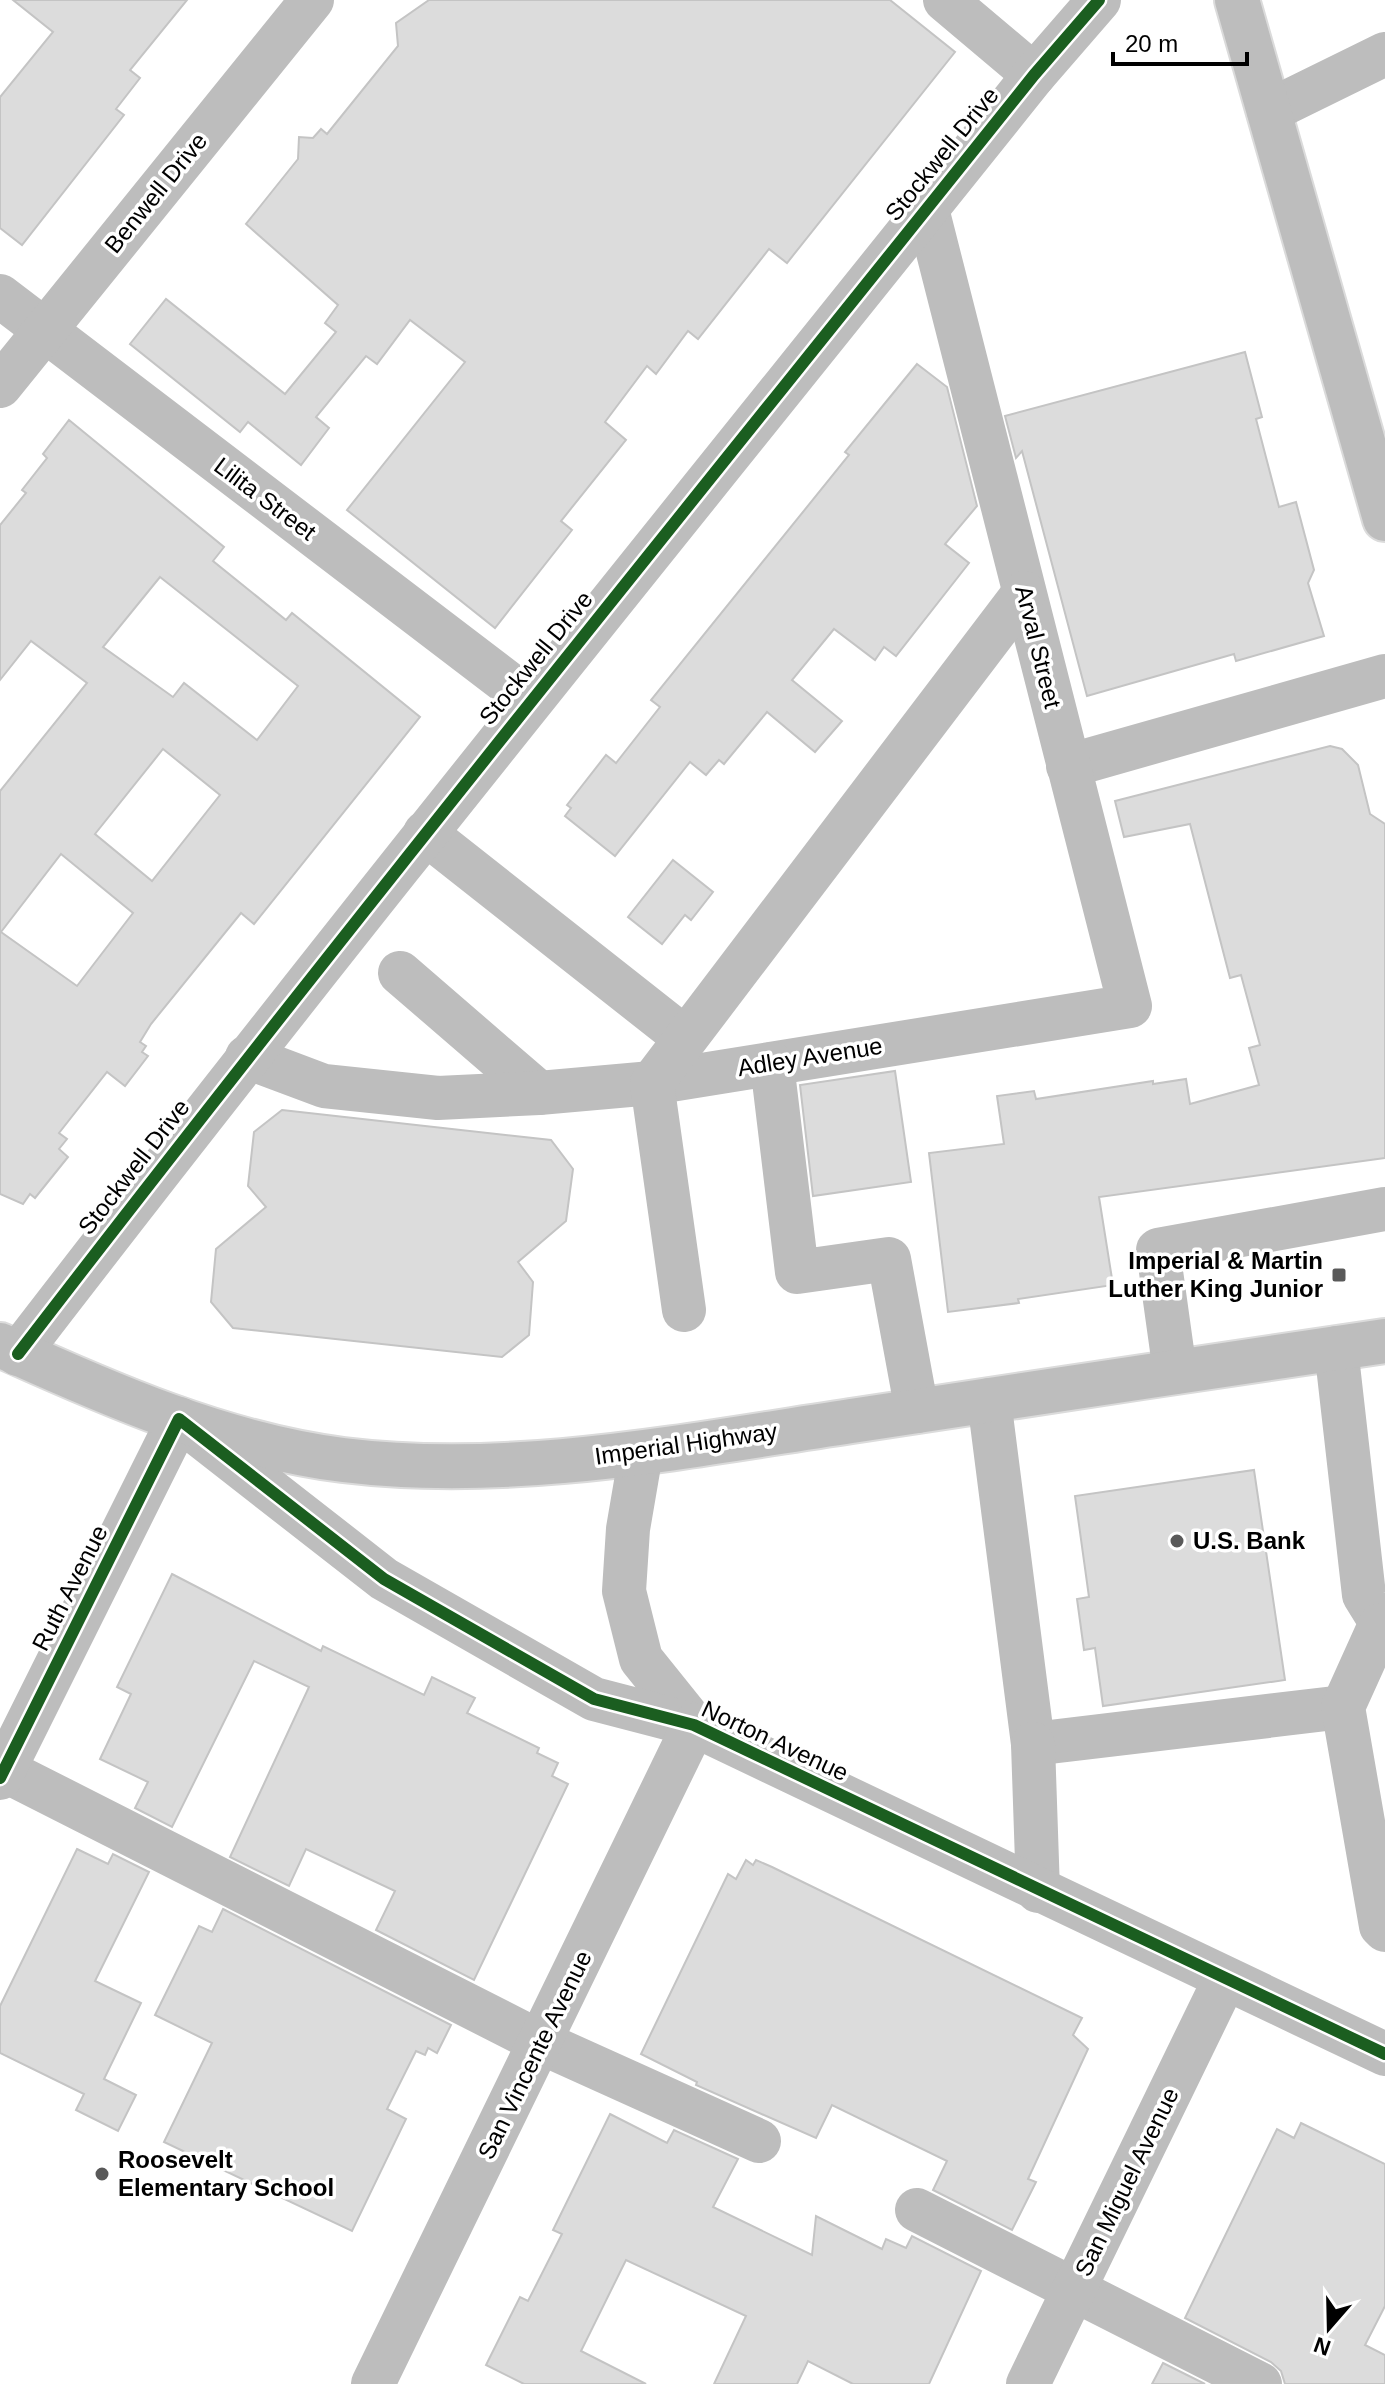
<svg xmlns="http://www.w3.org/2000/svg" width="1385" height="2384" font-family="Arial,sans-serif">
  <rect width="100%" height="100%" fill="#fff"/>
  <g fill="#dcdcdc" stroke="#c4c4c4" stroke-width="2" fill-rule="evenodd">
    <path d="M 13,0 L 187,0 L 130,70 L 140,78 L 116,109 L 124,115 L 22,245 L 0,228 L 0,97 L 53,32 Z"/>
    <path d="M 429,0 L 890,0 L 955,52 L 787,263 L 769,249 L 698,339 L 688,331 L 656,374 L 647,366 L 605,422 L 626,440 L 561,521 L 572,530 L 495,628 L 347,510 L 465,362 L 410,320 L 377,364 L 366,356 L 316,417 L 329,428 L 301,465 L 248,422 L 240,432 L 130,344 L 166,299 L 285,394 L 336,332 L 325,323 L 338,305 L 246,224 L 298,159 L 299,137 L 313,138 L 321,129 L 327,134 L 398,46 L 396,23 Z"/>
    <path d="M 1245,352 L 1262,417 L 1256,419 L 1279,507 L 1296,502 L 1314,570 L 1308,583 L 1324,636 L 1236,661 L 1234,654 L 1087,696 L 1022,451 L 1016,458 L 1005,416 Z"/>
    <path d="M 917,364 L 947,387 L 977,506 L 945,544 L 969,563 L 896,656 L 884,647 L 875,660 L 834,629 L 792,680 L 842,721 L 815,752 L 767,712 L 724,764 L 719,760 L 706,775 L 690,762 L 615,856 L 565,816 L 571,808 L 567,805 L 606,755 L 616,763 L 660,707 L 651,700 L 849,455 L 845,452 Z"/>
    <path d="M 69,420 L 224,547 L 213,561 L 286,620 L 292,613 L 420,717 L 254,924 L 241,913 L 151,1024 L 140,1042 L 146,1046 L 142,1052 L 148,1056 L 125,1086 L 107,1072 L 59,1133 L 67,1139 L 59,1149 L 68,1157 L 35,1198 L 30,1194 L 23,1204 L 0,1194 L 0,791 L 87,683 L 31,641 L 0,680 L 0,525 L 26,493 L 22,490 L 47,458 L 43,454 ZM 160,577 L 298,686 L 257,740 L 184,683 L 173,697 L 103,647 ZM 163,749 L 220,795 L 152,881 L 95,834 ZM 61,854 L 133,913 L 77,986 L 1,932 Z"/>
    <path d="M 1330,746 L 1342,749 L 1358,765 L 1370,814 L 1385,824 L 1385,1158 L 1099,1197 L 1113,1285 L 1018,1299 L 1019,1303 L 948,1312 L 929,1153 L 1004,1144 L 997,1096 L 1034,1091 L 1036,1099 L 1153,1081 L 1153,1084 L 1186,1079 L 1190,1104 L 1259,1085 L 1249,1048 L 1260,1045 L 1241,975 L 1230,978 L 1190,824 L 1124,837 L 1115,801 Z"/>
    <path d="M 673,860 L 713,892 L 691,920 L 685,915 L 662,944 L 628,917 Z"/>
    <path d="M 895,1071 L 911,1182 L 813,1196 L 800,1085 Z"/>
    <path d="M 282,1110 L 551,1140 L 573,1169 L 566,1221 L 518,1262 L 533,1282 L 529,1335 L 502,1357 L 233,1328 L 211,1302 L 216,1249 L 266,1207 L 248,1186 L 254,1132 Z"/>
    <path d="M 1254,1470 L 1285,1680 L 1103,1706 L 1095,1648 L 1084,1650 L 1077,1599 L 1089,1597 L 1075,1496 Z"/>
    <path d="M 172,1574 L 321,1651 L 323,1646 L 424,1695 L 432,1677 L 475,1698 L 467,1713 L 539,1748 L 537,1753 L 558,1763 L 552,1776 L 568,1784 L 474,1980 L 376,1930 L 395,1891 L 306,1849 L 289,1886 L 230,1857 L 309,1687 L 254,1661 L 172,1827 L 135,1808 L 148,1782 L 100,1759 L 131,1694 L 117,1687 Z"/>
    <path d="M 77,1849 L 108,1864 L 113,1854 L 149,1872 L 95,1981 L 141,2003 L 104,2079 L 136,2095 L 118,2131 L 76,2110 L 84,2094 L 0,2053 L 0,2006 Z"/>
    <path d="M 746,1860 L 753,1865 L 756,1860 L 772,1867 L 1082,2018 L 1073,2035 L 1088,2049 L 1028,2179 L 1036,2182 L 1012,2230 L 933,2190 L 947,2161 L 832,2105 L 816,2138 L 696,2085 L 697,2082 L 641,2054 L 728,1874 L 736,1879 Z"/>
    <path d="M 223,1909 L 451,2025 L 437,2053 L 428,2048 L 425,2055 L 416,2051 L 387,2109 L 406,2119 L 352,2231 L 164,2142 L 212,2043 L 155,2015 L 199,1926 L 212,1932 Z"/>
    <path d="M 610,2114 L 667,2143 L 674,2130 L 738,2159 L 713,2207 L 812,2255 L 816,2216 L 882,2249 L 886,2239 L 906,2248 L 912,2236 L 981,2271 L 929,2384 L 853,2384 L 808,2361 L 797,2384 L 714,2384 L 746,2316 L 626,2260 L 581,2351 L 646,2384 L 524,2384 L 486,2365 L 520,2297 L 528,2301 L 562,2234 L 553,2230 Z"/>
    <path d="M 1301,2123 L 1385,2164 L 1385,2306 L 1365,2345 L 1385,2355 L 1385,2384 L 1285,2384 L 1281,2371 L 1271,2362 L 1185,2318 L 1277,2129 L 1294,2138 Z"/>
    <path d="M 1163,2363 L 1205,2384 L 1152,2384 Z"/>
  </g>
  <g fill="none" stroke-linecap="round" stroke-linejoin="round">
    <g stroke="#dbdbdb" stroke-width="48">
      <g id="major">
        <path d="M 1237,0 L 1385,519"/>
        <path d="M 0,1345 C 108,1394 224,1445 343,1460 C 514,1481 689,1445 858,1420 C 1034,1393 1209,1367 1385,1341"/>
      </g>
    </g>
    <g stroke="#bdbdbd" stroke-width="44">
      <path d="M 945,0 L 1034,75"/>
      <path d="M 1269,111 L 1385,54"/>
      <path d="M 0,296 L 530,700"/>
      <path d="M 0,386 L 312,0"/>
      <path d="M 1068,766 L 1385,676"/>
      <path d="M 425,833 L 685,1038"/>
      <path d="M 400,973 L 539,1093"/>
      <path d="M 247,1057 L 324,1086 L 438,1098 L 539,1093 L 652,1083 L 1130,1006 L 927,209"/>
      <path d="M 772,1064 L 797,1272 L 889,1259 L 917,1411"/>
      <path d="M 684,1310 L 652,1083 L 1024,593"/>
      <path d="M 1336,1348 L 1364,1595 L 1385,1629"/>
      <path d="M 18,1354 C 350,922 694,500 1034,75 L 1099,0"/>
      <path d="M 1175,1372 L 1158,1250 L 1385,1209"/>
      <path d="M 989,1400 L 1033,1744 L 1343,1707"/>
      <path d="M 641,1453 L 628,1529 L 624,1591 L 641,1659 L 694,1725"/>
      <path d="M 1380,1625 L 1343,1707 L 1381,1926 L 1385,1930"/>
      <path d="M 1033,1744 L 1038,1891"/>
      <path d="M 4,1770 L 542,2043 L 759,2141"/>
      <path d="M 0,1778 L 179,1419 L 384,1579 L 594,1699 L 694,1725 L 1385,2054"/>
      <path d="M 917,2210 L 1260,2384"/>
      <path d="M 373,2384 L 694,1725"/>
      <path d="M 1028,2384 L 1225,1979"/>
    </g>
    <use href="#major" stroke="#bdbdbd" stroke-width="44"/>
    <g stroke="#fff" stroke-width="17">
      <g id="cycleway">
        <path d="M 18,1354 C 350,922 694,500 1034,75 L 1099,0"/>
        <path d="M 0,1778 L 179,1419 L 384,1579 L 594,1699 L 694,1725 L 1385,2054"/>
      </g>
    </g>
    <use href="#cycleway" stroke="#1b5e20" stroke-width="12"/>
  </g>
  <g fill="#595959" stroke="#fff" stroke-width="3">
    <rect x="1331" y="1267" width="16" height="16" rx="4"/>
    <circle cx="1177" cy="1541" r="8"/>
    <circle cx="102" cy="2174" r="8"/>
  </g>
  <g text-anchor="middle" stroke-width="7" stroke-linejoin="round" paint-order="stroke">
    <g font-size="24" fill="#000" stroke="#fff">
      <text transform="translate(942 154) rotate(-51)" y="8">Stockwell Drive</text>
      <text transform="translate(156 193) rotate(-51)" y="8">Benwell Drive</text>
      <text transform="translate(265 499) rotate(37)" y="8">Lilita Street</text>
      <text transform="translate(1038 647) rotate(76)" y="8">Arval Street</text>
      <text transform="translate(536 658) rotate(-51)" y="8">Stockwell Drive</text>
      <text transform="translate(810 1057) rotate(-9)" y="8">Adley Avenue</text>
      <text transform="translate(134 1167) rotate(-52)" y="8">Stockwell Drive</text>
      <text transform="translate(686 1444) rotate(-8)" y="8">Imperial Highway</text>
      <text transform="translate(70 1588) rotate(-63)" y="8">Ruth Avenue</text>
      <text transform="translate(775 1741) rotate(25)" y="8">Norton Avenue</text>
      <text transform="translate(535 2055) rotate(-64)" y="8">San Vincente Avenue</text>
      <text transform="translate(1127 2182) rotate(-64)" y="8">San Miguel Avenue</text>
    </g>
    <g font-size="24" font-weight="bold" fill="#000" stroke="#fff" text-anchor="start">
      <text x="1323" y="1269" text-anchor="end">Imperial &amp; Martin<tspan x="1323" dy="28">Luther King Junior</tspan></text>
      <text x="1193" y="1549">U.S. Bank</text>
      <text x="118" y="2168">Roosevelt<tspan x="118" dy="28">Elementary School</tspan></text>
    </g>
  </g>
  <g transform="translate(1329 2328) rotate(200)" stroke="#ffffff" stroke-width="6" paint-order="stroke">
  <path d="M0-6L14 30L0 20L-14 30Z" fill="#000000"/>
  <text y="-12" font-size="22" font-weight="bold" text-anchor="middle" fill="#000000">N</text>
  </g>
  <path d="M1113 52v12h134v-12" fill="none" stroke="#000000" stroke-width="4"/>
  <text x="1125" y="52" font-size="24" fill="#000000" stroke="#ffffff" stroke-width="6" paint-order="stroke">20 m</text>
</svg>
